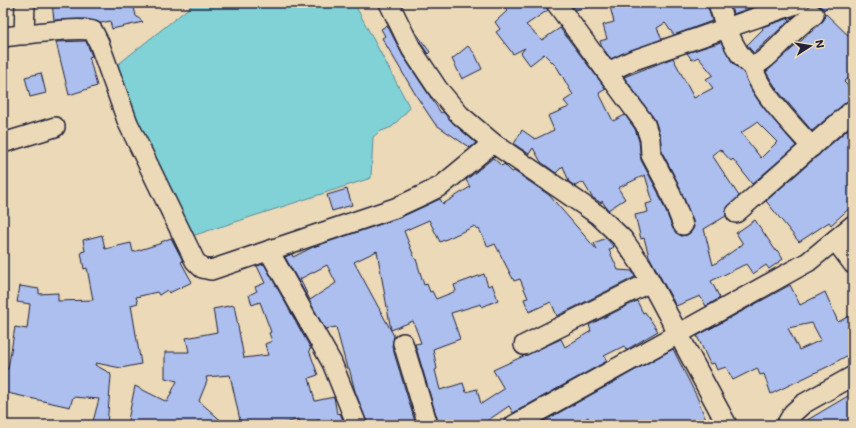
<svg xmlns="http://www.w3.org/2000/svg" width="856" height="428" font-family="Mali,sans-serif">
  <rect width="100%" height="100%" fill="#ebd9b7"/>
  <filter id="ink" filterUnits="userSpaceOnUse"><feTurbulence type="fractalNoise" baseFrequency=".025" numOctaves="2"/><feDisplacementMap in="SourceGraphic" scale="8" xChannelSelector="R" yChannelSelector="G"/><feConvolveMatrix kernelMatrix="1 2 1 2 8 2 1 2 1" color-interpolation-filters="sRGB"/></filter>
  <g filter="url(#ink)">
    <path fill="#80d2d7" stroke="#5a8c99" d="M 195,3 L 354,3 L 410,108 L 392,127 L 379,132 L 373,137 L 371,178 L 192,236 L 111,70 Z"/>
    <g fill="#acbfee" stroke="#22223b" fill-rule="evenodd">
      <path d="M 52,3 L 133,3 L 136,16 L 143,22 L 112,29 L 110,21 L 101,23 L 86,19 L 54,20 Z"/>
      <path d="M 503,3 L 545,3 L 548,10 L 526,25 L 542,40 L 560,28 L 606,89 L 599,93 L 613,121 L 625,115 L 635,129 L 639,141 L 641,160 L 658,192 L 673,229 L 681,236 L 687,235 L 691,232 L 694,227 L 693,221 L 678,183 L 662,152 L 660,136 L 655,120 L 624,77 L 673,58 L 694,98 L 713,88 L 706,79 L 713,75 L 698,57 L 692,60 L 687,53 L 721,42 L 732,62 L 744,73 L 752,91 L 760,103 L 796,146 L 752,184 L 733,159 L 731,161 L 720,149 L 712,155 L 739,196 L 726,209 L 726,216 L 704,229 L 713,265 L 743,244 L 736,233 L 755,220 L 776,251 L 777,250 L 783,259 L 769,269 L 766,265 L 753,274 L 746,264 L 711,281 L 720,298 L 706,306 L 700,296 L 676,306 L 649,256 L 644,238 L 641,239 L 635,215 L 648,212 L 646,204 L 653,202 L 645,175 L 618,188 L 625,199 L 608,210 L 602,201 L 601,203 L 592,197 L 583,182 L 575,186 L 569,182 L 563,166 L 556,173 L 541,162 L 533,148 L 529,154 L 514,144 L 522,130 L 535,139 L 554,130 L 548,116 L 569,107 L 564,101 L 573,95 L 557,67 L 544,54 L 530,65 L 521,53 L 525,48 L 513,54 L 496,32 L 500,29 L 495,22 L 507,11 ZM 757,122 L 777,142 L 761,158 L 741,133 Z"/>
      <path d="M 570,3 L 588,3 L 589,7 L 575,10 Z"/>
      <path d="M 609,3 L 707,3 L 712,21 L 674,35 L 665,23 L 657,28 L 662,39 L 611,59 L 602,47 L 600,41 L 607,39 L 603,25 L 614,22 Z"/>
      <path d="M 730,3 L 765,3 L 733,14 Z"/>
      <path d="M 810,3 L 831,3 L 824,10 L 819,5 L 810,5 Z"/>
      <path d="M 825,13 L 853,40 L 853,74 L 844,82 L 853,91 L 853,99 L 846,102 L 812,131 L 778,91 L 766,72 L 820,24 L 824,20 Z"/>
      <path d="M 793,17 L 754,53 L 750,49 L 747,45 L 763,29 L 762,27 Z"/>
      <path d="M 387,25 L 403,56 L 441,113 L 443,112 L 453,123 L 476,143 L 470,148 L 435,124 L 417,97 L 382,38 L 385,36 L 381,29 Z"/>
      <path d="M 414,30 L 430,52 L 428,54 L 422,45 Z"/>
      <path d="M 86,41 L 92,56 L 89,57 L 97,86 L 69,95 L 56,42 Z"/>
      <path d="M 468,46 L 475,54 L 482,69 L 462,79 L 452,59 Z"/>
      <path d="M 41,73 L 46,93 L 30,97 L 25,77 Z"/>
      <path d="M 853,125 L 853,205 L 831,225 L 829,222 L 799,242 L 766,201 Z"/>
      <path d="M 493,158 L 502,166 L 504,164 L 512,172 L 514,171 L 549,195 L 597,250 L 594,243 L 606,238 L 614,247 L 609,250 L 618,270 L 632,271 L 635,277 L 557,316 L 551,302 L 529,312 L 524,299 L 528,298 L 520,279 L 514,281 L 495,244 L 488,247 L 479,229 L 477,230 L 475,226 L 440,242 L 429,220 L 404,231 L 415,259 L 416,259 L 424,285 L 427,284 L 430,292 L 432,291 L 436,299 L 456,291 L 454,285 L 484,274 L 488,286 L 492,284 L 498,300 L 482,307 L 481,304 L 451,313 L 460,339 L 433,349 L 437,369 L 435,370 L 440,390 L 463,383 L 466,392 L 477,389 L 481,404 L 504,389 L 493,370 L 561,339 L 565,347 L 591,331 L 589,325 L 637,301 L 643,313 L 645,312 L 658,331 L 626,350 L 624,346 L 604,356 L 607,361 L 513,413 L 509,406 L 481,425 L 439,425 L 415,344 L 421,343 L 413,321 L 391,330 L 377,251 L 354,262 L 394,336 L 392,346 L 416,425 L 368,425 L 355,391 L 349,368 L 347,368 L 336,327 L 325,329 L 285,257 L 292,254 L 293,257 L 313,247 L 399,218 L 440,199 L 443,204 L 470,187 L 466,180 ZM 327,265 L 336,283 L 310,300 L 300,279 Z"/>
      <path d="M 347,189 L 352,205 L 332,211 L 327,195 Z"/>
      <path d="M 102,235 L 105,249 L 131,243 L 133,252 L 162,243 L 161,242 L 171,238 L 183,261 L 181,262 L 192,282 L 169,293 L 167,290 L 159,295 L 157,292 L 136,297 L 138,303 L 131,305 L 141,364 L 121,368 L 96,363 L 95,365 L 110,373 L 111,376 L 107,425 L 92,425 L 99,399 L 73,397 L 70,407 L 3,392 L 3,368 L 8,369 L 15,327 L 27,329 L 30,304 L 17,302 L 20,286 L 39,289 L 39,294 L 58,293 L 58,301 L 93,300 L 87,268 L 84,269 L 81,252 L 85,251 L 83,240 Z"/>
      <path d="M 264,264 L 311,349 L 309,350 L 318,375 L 309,378 L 315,401 L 334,397 L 337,414 L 340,413 L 345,425 L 321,425 L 320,420 L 300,425 L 299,419 L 279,425 L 241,425 L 230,375 L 206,377 L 207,381 L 199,401 L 226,425 L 127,425 L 135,386 L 167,402 L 177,381 L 165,378 L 165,352 L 189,352 L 186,338 L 217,332 L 213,309 L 234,305 L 244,358 L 268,355 L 265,344 L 272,341 L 269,333 L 271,332 L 260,302 L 252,305 L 249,295 L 257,291 L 255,287 L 265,283 L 257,266 Z"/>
      <path d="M 790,285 L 800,305 L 825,292 L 838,322 L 853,314 L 853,352 L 829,366 L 771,394 L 764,374 L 760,375 L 757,368 L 733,380 L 726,367 L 717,370 L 714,363 L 710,364 L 697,336 ZM 812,323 L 821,340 L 799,350 L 788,328 Z"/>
      <path d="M 673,349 L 697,397 L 708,425 L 593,425 L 588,417 L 575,425 L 537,425 Z"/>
      <path d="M 853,393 L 853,425 L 846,425 L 843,420 L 833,425 L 799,425 Z"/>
    </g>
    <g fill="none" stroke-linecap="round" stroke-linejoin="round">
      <g stroke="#22223b" stroke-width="22">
        <g id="minor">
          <path d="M 389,3 L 412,50 L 438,89 L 460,115 L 493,143 L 598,215 L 623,239 L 642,266 L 727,425"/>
          <path d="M 556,3 L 645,124 L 650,139 L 651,155 L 668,187 L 683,225"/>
          <path d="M 718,3 C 723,20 736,59 753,66 C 767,63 795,25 814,15"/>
          <path d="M 24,35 L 25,3"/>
          <path d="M 3,37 C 22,35 78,26 93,31 L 99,43 L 128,123 L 195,261 L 202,268 L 211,270 L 395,208 L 423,195 L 441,186 L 493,143"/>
          <path d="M 753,66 C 757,90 795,128 812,147"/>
          <path d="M 608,72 L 631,61 L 799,3"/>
          <path d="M 3,143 L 55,127"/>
          <path d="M 736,213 L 853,110"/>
          <path d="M 835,240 L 853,264"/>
          <path d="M 269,251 L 332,363 L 357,425"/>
          <path d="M 403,343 L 428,425"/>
          <path d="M 524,345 L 650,282"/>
          <path d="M 514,425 L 808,262 L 853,225"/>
          <path d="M 786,425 L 793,413 L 803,404 L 853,376"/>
        </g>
      </g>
      <use href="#minor" stroke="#ebd9b7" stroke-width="19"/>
    </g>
  </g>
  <rect width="856" height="428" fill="none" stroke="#ebd9b7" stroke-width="16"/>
  <rect x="8" y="8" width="840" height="412" fill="none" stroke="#22223b" stroke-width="1.5" filter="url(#ink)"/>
  <g transform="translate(810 46) rotate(78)" stroke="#ebd9b7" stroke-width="3" paint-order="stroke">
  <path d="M0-3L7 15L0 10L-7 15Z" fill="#22223b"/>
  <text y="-6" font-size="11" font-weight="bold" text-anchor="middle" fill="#22223b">N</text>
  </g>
</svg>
